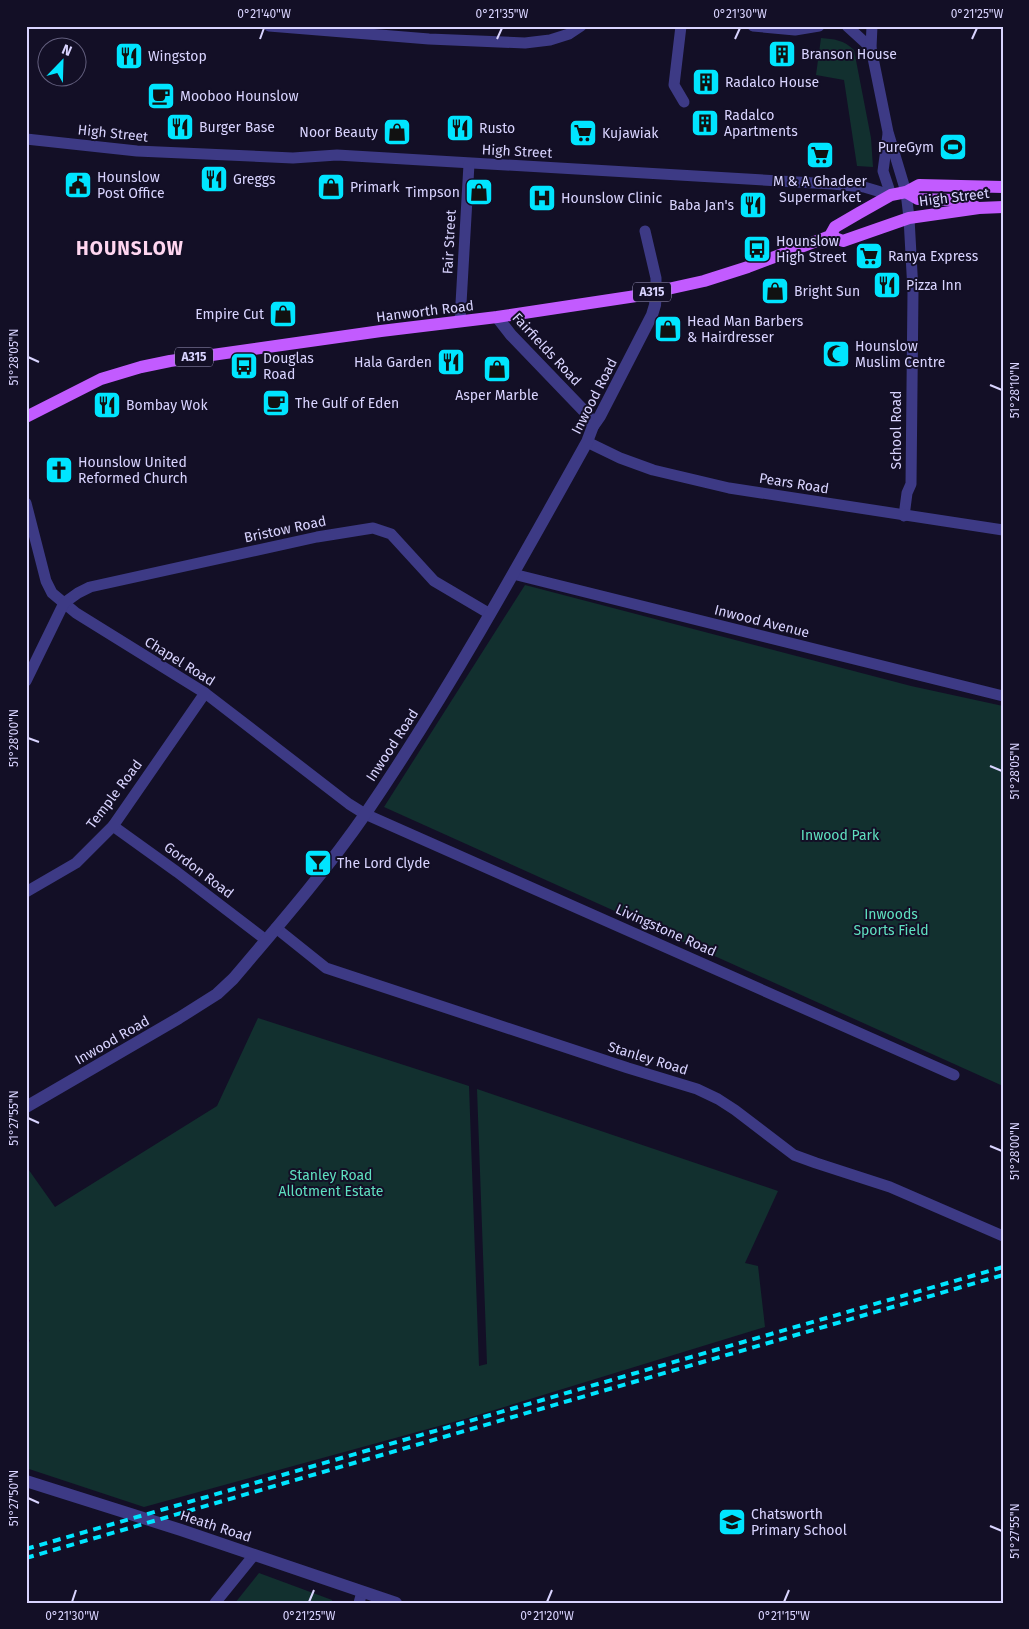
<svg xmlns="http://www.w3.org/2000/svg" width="1029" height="1629" font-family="'Fira Sans',sans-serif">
  <rect width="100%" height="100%" fill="#130f26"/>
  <g fill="#12302f">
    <path d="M 821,38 C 834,39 844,40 854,50 L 871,138 L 873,167 L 857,166 L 844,80 L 816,75 Z"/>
    <path d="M 525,585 L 911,686 L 1003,706 L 1003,1086 L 384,807 Z"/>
    <path d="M 258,1018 L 469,1086 L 479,1366 L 487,1364 L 477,1089 L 778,1191 L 745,1263 L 758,1266 L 765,1327 L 468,1418 L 144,1507 L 26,1468 L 26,1351 L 30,1340 L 26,1339 L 26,1166 L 55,1207 L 217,1106 Z"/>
    <path d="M 259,1573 L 332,1600 L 333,1603 L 235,1603 Z"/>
  </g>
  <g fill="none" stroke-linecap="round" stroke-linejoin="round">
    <g stroke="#3d3a85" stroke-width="11">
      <path d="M 269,26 L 429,39 L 525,43 L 550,40 L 569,34 L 581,26"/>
      <path d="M 681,26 L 674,85 L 684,102"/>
      <path d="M 753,26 L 795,30 L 819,26"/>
      <path d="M 847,26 L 871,48"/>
      <path d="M 872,26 L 871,48 L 888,132 L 906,192 L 909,218 L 913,291 L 911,484 L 907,493 L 904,516"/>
      <path d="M 888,134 L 883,171 L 891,195"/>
      <path d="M 26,139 L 137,151 L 293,158 L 337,155 L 832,184 L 864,187 L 891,195"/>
      <path d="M 645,231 L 656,278 L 656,291"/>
      <path d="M 460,321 L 469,164"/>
      <path d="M 587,442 L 620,458 L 653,470 L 729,488 L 1003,530"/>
      <path d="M 26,503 L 46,581 L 52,593 L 76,613 L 205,693 L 349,804 L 365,814 L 954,1075"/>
      <path d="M 513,574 L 1003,696"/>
      <path d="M 26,681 L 64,603 L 78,593 L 90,587 L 317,537 L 373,528 L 391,534 L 434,581 L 490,614"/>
      <path d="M 113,826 L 177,872 L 266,940"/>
      <path d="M 26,892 L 76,863 L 113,826 L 205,693"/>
      <path d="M 276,928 L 326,968 L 628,1068 L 697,1089 L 718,1099 L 735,1110 L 794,1155 L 816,1163 L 890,1187 L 1003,1236"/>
      <path d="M 215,1603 L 254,1555"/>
      <path d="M 359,1603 L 362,1592"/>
    </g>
    <g stroke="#3d3a85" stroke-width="12">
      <path d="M 497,317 L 511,335 L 587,414 L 593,426"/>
      <path d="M 26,1107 L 179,1018 L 217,994 L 233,979 C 279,925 326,871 366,813 C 447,694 517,568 587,442 L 593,426 L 600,416 L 652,315 L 655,305 L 656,291"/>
      <path d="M 26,1481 L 181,1530 L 396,1603"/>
    </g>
    <g stroke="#c25bff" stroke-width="12">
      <path d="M 906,192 L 918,199 L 954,200 L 976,207"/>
      <path d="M 830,236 L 843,241 L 909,218 L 979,208 L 1003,207"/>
      <path d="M 26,417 L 101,379 L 141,367 L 170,361 L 381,331 L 497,317 L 636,296 L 704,281 L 748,267 L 830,236 L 835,227 L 859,213 L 891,195 L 906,192 L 919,185 L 1003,187"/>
    </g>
    <g stroke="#00e5ff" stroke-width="4" stroke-dasharray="8 6" stroke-linecap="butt">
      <path d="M 26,1549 L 1003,1267"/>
      <path d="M 26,1558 L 1003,1275"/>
    </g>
  </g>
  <path fill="none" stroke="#d9d4ff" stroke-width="2" d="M 260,39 L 264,28M 497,39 L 502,28M 735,39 L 740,28M 972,39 L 977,28M 28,357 L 39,362M 990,385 L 1002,390M 28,738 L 39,742M 990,766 L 1002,771M 28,1118 L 39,1123M 990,1146 L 1002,1151M 28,1498 L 39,1503M 990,1526 L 1002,1531M 72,1602 L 76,1590M 309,1602 L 314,1590M 547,1602 L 552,1590M 784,1602 L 789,1590"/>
  <defs>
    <g id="building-square" transform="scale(1.4375)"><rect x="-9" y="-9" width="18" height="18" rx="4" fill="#00e5ff" stroke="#130f26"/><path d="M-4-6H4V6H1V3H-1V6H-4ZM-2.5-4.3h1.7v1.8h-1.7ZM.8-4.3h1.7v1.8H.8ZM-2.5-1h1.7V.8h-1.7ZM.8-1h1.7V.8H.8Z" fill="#111"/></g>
    <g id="restaurant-square" transform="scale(1.4375)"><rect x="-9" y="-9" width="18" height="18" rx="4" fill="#00e5ff" stroke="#130f26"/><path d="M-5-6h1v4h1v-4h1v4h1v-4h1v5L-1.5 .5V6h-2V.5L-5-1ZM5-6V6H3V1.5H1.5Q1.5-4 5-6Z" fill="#111"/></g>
    <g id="cafe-square" transform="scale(1.4375)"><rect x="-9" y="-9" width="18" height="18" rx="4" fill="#00e5ff" stroke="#130f26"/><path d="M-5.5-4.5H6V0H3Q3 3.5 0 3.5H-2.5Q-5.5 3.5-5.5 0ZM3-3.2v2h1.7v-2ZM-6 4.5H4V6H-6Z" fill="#111"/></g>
    <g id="shop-square" transform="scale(1.4375)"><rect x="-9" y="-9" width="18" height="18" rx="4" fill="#00e5ff" stroke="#130f26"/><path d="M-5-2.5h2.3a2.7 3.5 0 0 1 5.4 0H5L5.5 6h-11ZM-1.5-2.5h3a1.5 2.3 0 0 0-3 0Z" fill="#111"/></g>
    <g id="supermarket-square" transform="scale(1.4375)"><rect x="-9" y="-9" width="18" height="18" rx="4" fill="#00e5ff" stroke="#130f26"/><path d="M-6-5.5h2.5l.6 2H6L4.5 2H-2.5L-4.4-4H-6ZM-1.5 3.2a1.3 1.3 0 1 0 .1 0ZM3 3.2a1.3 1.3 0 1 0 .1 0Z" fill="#111"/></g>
    <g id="stadium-square" transform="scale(1.4375)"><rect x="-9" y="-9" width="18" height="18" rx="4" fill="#00e5ff" stroke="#130f26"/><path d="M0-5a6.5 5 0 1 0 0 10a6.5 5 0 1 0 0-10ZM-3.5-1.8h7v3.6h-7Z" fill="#111"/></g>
    <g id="civic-square" transform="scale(1.4375)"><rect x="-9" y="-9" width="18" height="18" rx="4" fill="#00e5ff" stroke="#130f26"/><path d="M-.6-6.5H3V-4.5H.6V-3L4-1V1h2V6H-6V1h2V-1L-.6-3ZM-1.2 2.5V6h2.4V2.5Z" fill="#111"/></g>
    <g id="hospital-square" transform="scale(1.4375)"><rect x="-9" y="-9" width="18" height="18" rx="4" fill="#00e5ff" stroke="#130f26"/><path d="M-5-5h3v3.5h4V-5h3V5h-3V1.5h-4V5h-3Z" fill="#111"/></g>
    <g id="bus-square" transform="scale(1.4375)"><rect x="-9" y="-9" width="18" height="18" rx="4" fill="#00e5ff" stroke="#130f26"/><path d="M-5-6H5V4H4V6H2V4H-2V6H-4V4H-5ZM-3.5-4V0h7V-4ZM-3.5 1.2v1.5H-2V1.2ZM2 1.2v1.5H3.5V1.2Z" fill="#111"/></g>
    <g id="mosque-square" transform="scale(1.4375)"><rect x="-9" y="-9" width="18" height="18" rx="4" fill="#00e5ff" stroke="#130f26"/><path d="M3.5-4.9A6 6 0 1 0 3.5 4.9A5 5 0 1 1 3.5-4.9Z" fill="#111"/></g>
    <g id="church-square" transform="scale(1.4375)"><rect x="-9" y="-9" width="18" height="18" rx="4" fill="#00e5ff" stroke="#130f26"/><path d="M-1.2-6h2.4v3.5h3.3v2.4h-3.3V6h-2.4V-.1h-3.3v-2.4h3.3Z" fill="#111"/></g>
    <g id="bar-square" transform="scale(1.4375)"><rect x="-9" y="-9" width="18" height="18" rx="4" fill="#00e5ff" stroke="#130f26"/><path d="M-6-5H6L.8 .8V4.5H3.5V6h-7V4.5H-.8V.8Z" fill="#111"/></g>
    <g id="school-square" transform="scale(1.4375)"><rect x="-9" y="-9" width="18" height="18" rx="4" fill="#00e5ff" stroke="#130f26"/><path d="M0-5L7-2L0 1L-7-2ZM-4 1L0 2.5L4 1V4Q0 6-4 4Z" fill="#111"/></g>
  </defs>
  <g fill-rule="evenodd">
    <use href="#building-square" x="782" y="54"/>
    <use href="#restaurant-square" x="129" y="56"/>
    <use href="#building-square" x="706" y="82"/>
    <use href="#cafe-square" x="161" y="96"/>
    <use href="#building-square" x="705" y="123"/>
    <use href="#restaurant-square" x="180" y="127"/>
    <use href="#restaurant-square" x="460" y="128"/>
    <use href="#shop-square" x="397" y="132"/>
    <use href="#supermarket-square" x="583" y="133"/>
    <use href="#stadium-square" x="953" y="147"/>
    <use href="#supermarket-square" x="820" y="155"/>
    <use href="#restaurant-square" x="214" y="179"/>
    <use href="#civic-square" x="78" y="185"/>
    <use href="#shop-square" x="331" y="187"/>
    <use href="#shop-square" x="479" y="192"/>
    <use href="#hospital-square" x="542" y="198"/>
    <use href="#restaurant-square" x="753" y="205"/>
    <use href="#bus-square" x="757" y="249"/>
    <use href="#supermarket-square" x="869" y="256"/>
    <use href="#restaurant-square" x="887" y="285"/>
    <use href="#shop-square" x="775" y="291"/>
    <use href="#shop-square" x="283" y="314"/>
    <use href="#shop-square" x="668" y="329"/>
    <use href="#mosque-square" x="836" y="354"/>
    <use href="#restaurant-square" x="451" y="362"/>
    <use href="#bus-square" x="244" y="366"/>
    <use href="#shop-square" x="497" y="369"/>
    <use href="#cafe-square" x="276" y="403"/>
    <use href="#restaurant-square" x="107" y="405"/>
    <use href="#church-square" x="59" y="470"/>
    <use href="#bar-square" x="318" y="863"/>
    <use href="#school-square" x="732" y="1522"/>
  </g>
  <g text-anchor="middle" stroke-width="4" stroke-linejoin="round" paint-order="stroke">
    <g fill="#130f26" stroke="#9e99be" stroke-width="1">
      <rect x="633" y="282.5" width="38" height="19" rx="4"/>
      <rect x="175" y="347.5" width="38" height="19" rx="4"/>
    </g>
    <g font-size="12" font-weight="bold" fill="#d9d4ff">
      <text x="652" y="296">A315</text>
      <text x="194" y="361">A315</text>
    </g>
    <g font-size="14" fill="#d9d4ff" stroke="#130f26" text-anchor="start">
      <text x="801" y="59">Branson House</text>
      <text x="148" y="61">Wingstop</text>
      <text x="725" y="87">Radalco House</text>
      <text x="180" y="101">Mooboo Hounslow</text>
      <text x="724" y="120">Radalco<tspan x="724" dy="16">Apartments</tspan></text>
      <text x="199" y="132">Burger Base</text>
      <text x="479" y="133">Rusto</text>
      <text x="378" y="137" text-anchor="end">Noor Beauty</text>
      <text x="602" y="138">Kujawiak</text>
      <text x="934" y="152" text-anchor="end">PureGym</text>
      <text x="97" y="182">Hounslow<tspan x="97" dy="16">Post Office</tspan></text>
      <text x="233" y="184">Greggs</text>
      <text x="820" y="186" text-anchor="middle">M &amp; A Ghadeer<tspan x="820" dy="16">Supermarket</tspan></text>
      <text x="350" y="192">Primark</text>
      <text x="460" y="197" text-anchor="end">Timpson</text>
      <text x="561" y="203">Hounslow Clinic</text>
      <text x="734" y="210" text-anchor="end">Baba Jan's</text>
      <text x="776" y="246">Hounslow<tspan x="776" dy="16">High Street</tspan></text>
      <text x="888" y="261">Ranya Express</text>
      <text x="906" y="290">Pizza Inn</text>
      <text x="794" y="296">Bright Sun</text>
      <text x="264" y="319" text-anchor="end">Empire Cut</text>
      <text x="687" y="326">Head Man Barbers<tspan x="687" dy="16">&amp; Hairdresser</tspan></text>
      <text x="855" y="351">Hounslow<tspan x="855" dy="16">Muslim Centre</tspan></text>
      <text x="263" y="363">Douglas<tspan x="263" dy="16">Road</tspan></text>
      <text x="432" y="367" text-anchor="end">Hala Garden</text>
      <text x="497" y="400" text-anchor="middle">Asper Marble</text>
      <text x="295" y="408">The Gulf of Eden</text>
      <text x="126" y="410">Bombay Wok</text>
      <text x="78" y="467">Hounslow United<tspan x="78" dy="16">Reformed Church</tspan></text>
      <text x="337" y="868">The Lord Clyde</text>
      <text x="751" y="1519">Chatsworth<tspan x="751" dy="16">Primary School</tspan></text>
    </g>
    <g font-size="14" fill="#d9d4ff" stroke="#130f26">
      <text transform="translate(113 133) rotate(6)" y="5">High Street</text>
      <text transform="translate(517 151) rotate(3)" y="5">High Street</text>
      <text transform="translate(954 197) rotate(-7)" y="5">High Street</text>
      <text transform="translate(449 242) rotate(-87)" y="5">Fair Street</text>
      <text transform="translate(425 311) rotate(-7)" y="5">Hanworth Road</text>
      <text transform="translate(547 349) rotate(47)" y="5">Fairfields Road</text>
      <text transform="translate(594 396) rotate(-63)" y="5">Inwood Road</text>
      <text transform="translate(896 430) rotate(-90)" y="5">School Road</text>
      <text transform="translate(794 483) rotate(9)" y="5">Pears Road</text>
      <text transform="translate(285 529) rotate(-12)" y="5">Bristow Road</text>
      <text transform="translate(762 621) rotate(14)" y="5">Inwood Avenue</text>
      <text transform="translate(180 661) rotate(32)" y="5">Chapel Road</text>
      <text transform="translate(392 745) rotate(-57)" y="5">Inwood Road</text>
      <text transform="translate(114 794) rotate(-53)" y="5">Temple Road</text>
      <text transform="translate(199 870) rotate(37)" y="5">Gordon Road</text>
      <text transform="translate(666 930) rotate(24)" y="5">Livingstone Road</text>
      <text transform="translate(112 1040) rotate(-30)" y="5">Inwood Road</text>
      <text transform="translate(648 1058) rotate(17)" y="5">Stanley Road</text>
      <text transform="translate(216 1526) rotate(18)" y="5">Heath Road</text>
    </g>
    <g font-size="14" fill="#5fe0c0" stroke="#130f26">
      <text x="840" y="840">Inwood Park</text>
      <text x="891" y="919">Inwoods<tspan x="891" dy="16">Sports Field</tspan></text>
      <text x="331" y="1180">Stanley Road<tspan x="331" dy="16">Allotment Estate</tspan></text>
    </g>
    <g font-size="19" font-weight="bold" letter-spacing="1" fill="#ffd6f0" stroke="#130f26">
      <text x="130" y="255">HOUNSLOW</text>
    </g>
  </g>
  <rect width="1029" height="1629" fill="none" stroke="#130f26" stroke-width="55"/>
  <g transform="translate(62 62) rotate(23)"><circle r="24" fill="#130f26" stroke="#625e7d"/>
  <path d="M0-4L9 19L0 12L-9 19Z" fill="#00e5ff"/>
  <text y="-8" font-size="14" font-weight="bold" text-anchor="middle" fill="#d9d4ff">N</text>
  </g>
  <rect x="28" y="28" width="974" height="1574" fill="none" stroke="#d9d4ff" stroke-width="2"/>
  <g font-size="12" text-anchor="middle" fill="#d9d4ff">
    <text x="264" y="18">0°21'40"W</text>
    <text x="502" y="18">0°21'35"W</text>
    <text x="740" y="18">0°21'30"W</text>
    <text x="977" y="18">0°21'25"W</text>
    <text transform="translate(14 357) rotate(-90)" y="4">51°28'05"N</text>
    <text transform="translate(1015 390) rotate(-90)" y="4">51°28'10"N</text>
    <text transform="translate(14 738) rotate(-90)" y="4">51°28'00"N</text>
    <text transform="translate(1015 771) rotate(-90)" y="4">51°28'05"N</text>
    <text transform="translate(14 1118) rotate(-90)" y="4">51°27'55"N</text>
    <text transform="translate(1015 1151) rotate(-90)" y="4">51°28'00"N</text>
    <text transform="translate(14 1498) rotate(-90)" y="4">51°27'50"N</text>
    <text transform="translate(1015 1531) rotate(-90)" y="4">51°27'55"N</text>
    <text x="72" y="1620">0°21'30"W</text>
    <text x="309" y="1620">0°21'25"W</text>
    <text x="547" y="1620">0°21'20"W</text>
    <text x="784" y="1620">0°21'15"W</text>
  </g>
</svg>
